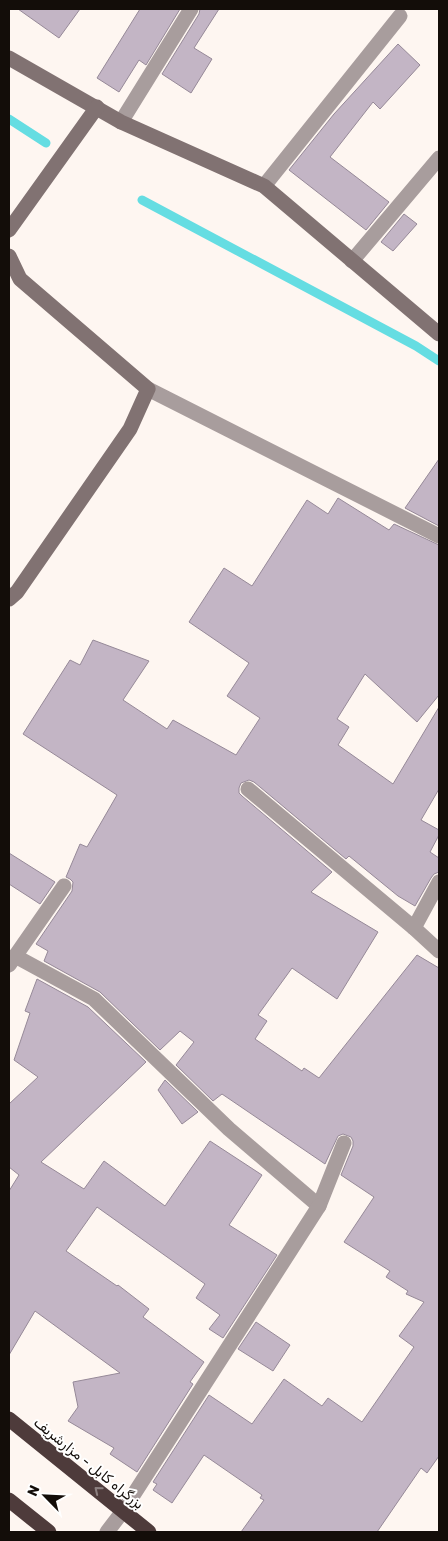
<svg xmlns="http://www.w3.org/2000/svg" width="448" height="1541" font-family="Rubik,Vazirmatn,sans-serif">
  <rect width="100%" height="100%" fill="#fef6f1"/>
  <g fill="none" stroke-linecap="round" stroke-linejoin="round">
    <g stroke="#65dde2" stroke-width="9">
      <path d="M 9,119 L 46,143"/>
      <path d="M 142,200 L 416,346 L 439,361"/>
    </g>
  </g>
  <g fill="#c3b5c5" stroke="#968998">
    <path d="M 18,9 L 80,9 L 59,38 Z"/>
    <path d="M 140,9 L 180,9 L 146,65 L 139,60 L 119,92 L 97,78 Z"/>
    <path d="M 200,9 L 219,9 L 194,48 L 212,59 L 191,93 L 162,74 L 199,14 Z"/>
    <path d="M 398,44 L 420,65 L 380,109 L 373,102 L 330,157 L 389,202 L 366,230 L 289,170 L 334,114 Z"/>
    <path d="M 404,214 L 417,224 L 393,251 L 381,242 Z"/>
    <path d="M 439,459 L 439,526 L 405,508 Z"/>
    <path d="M 338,498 L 389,530 L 394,524 L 439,545 L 439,695 L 417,722 L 365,674 L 337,719 L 349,727 L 338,745 L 393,784 L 439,707 L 439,789 L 421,820 L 439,830 L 439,835 L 430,852 L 439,858 L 439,872 L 434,874 L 431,878 L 415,906 L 398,896 L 349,856 L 346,859 L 254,782 L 249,780 L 241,783 L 239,788 L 239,793 L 242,796 L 332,872 L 311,892 L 378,932 L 337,999 L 292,968 L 258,1015 L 267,1021 L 255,1039 L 302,1071 L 304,1068 L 319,1078 L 417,955 L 439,968 L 439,1456 L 427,1473 L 421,1468 L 377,1532 L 241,1532 L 264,1500 L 260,1498 L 262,1495 L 204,1455 L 172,1503 L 153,1490 L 157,1484 L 153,1482 L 209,1395 L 252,1424 L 284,1379 L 322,1406 L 328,1398 L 362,1422 L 414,1347 L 399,1336 L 424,1302 L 406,1294 L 408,1291 L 386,1277 L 390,1271 L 344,1242 L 374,1197 L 341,1175 L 353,1146 L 353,1141 L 351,1137 L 343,1134 L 338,1136 L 325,1164 L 222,1094 L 213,1101 L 176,1065 L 194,1042 L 180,1031 L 160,1050 L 100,992 L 44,961 L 48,951 L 36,944 L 72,891 L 73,882 L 70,879 L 66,877 L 80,844 L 87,847 L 117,795 L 23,734 L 70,660 L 80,665 L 93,640 L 149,661 L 123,700 L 167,729 L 173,720 L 236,755 L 260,718 L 227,696 L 249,663 L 189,622 L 224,568 L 252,586 L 307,500 L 328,514 Z"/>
    <path d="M 9,853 L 55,882 L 40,904 L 9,884 Z"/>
    <path d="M 37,979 L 88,1007 L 146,1062 L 41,1162 L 84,1189 L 104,1161 L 165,1206 L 210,1141 L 262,1175 L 229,1225 L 277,1255 L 223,1338 L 209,1329 L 220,1315 L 196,1298 L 205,1284 L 97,1207 L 66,1251 L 117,1286 L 118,1285 L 149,1309 L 143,1317 L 204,1362 L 190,1382 L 193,1384 L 137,1472 L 110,1454 L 114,1448 L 68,1421 L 78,1407 L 73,1382 L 120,1373 L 35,1311 L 9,1355 L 9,1191 L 19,1175 L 9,1167 L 9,1104 L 38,1077 L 14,1060 L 30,1013 L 25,1011 Z"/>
    <path d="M 165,1080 L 198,1112 L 182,1124 L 158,1090 Z"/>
    <path d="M 256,1322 L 290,1345 L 273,1371 L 238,1349 Z"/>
  </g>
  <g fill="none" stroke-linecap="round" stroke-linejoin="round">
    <g stroke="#a89d9d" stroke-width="15">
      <path d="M 121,122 L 191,9"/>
      <path d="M 264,186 L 400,16"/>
      <path d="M 352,261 L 439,158"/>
      <path d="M 148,389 L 439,536"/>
      <path d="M 248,789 L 414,928 L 439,951"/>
      <path d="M 414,928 L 439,882"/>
      <path d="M 15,956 L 94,999 L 229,1129 L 319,1206 L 344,1143"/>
      <path d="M 9,965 L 64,886"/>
      <path d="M 107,1532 L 123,1511 L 319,1206"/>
    </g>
    <g stroke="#817272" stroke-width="15">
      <path d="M 9,58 L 121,122 L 264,186 L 439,334"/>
      <path d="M 9,230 L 97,107"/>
      <path d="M 9,256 L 20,279 L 148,389 L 130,429 L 17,592 L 9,599"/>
    </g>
    <g stroke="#4e3b3b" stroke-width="15">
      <path d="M 9,1419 L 149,1532"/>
      <path d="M 9,1500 L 49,1532"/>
    </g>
  </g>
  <defs><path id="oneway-chevron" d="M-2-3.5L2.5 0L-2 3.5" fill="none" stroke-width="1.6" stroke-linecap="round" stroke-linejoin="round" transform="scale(1.25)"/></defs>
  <use stroke="#8c8080" href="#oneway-chevron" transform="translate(98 1490) rotate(-141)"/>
  <g text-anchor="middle" stroke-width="4" stroke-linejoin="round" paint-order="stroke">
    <g font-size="14" fill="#130d09" stroke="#fff">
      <text transform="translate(89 1463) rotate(39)" y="5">بزرگراه کابل - مزارشریف</text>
    </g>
  </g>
  <rect width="448" height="1541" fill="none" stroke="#130d09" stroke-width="20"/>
  <g transform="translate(45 1496) rotate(294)" stroke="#ffffff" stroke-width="4" paint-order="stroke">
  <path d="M0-4L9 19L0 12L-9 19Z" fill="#130d09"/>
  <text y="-8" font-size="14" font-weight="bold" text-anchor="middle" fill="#130d09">N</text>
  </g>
</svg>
